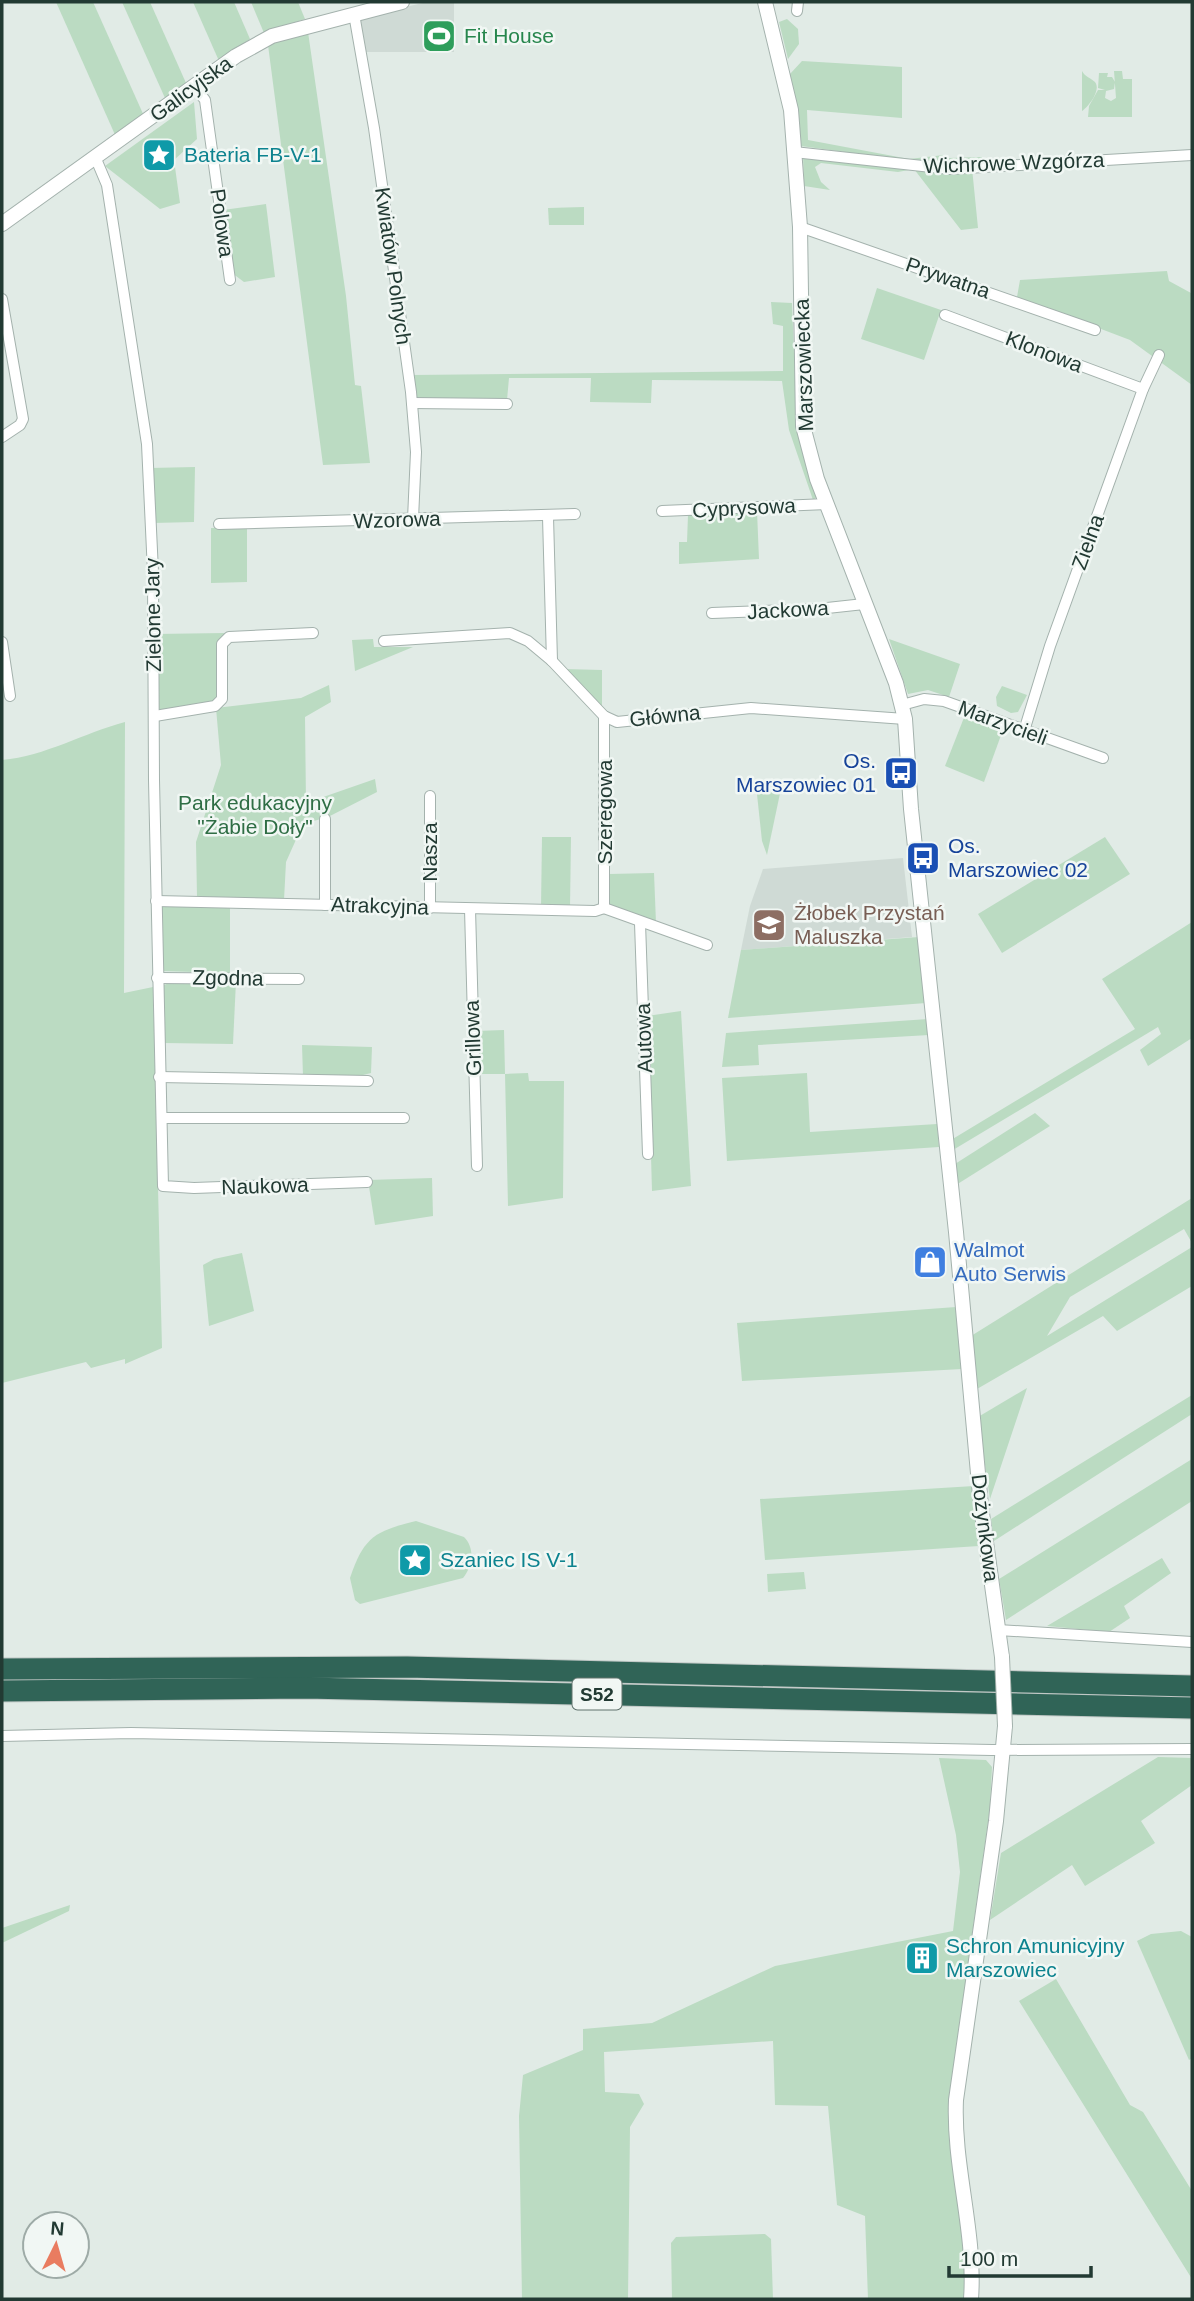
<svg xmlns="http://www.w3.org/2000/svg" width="1194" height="2301" font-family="Helvetica,sans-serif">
  <rect width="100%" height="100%" fill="#e1ebe6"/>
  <g fill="#cfdad5">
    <path d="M 427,2 L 454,2 L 454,52 L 363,52 L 358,18 Z"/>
    <path d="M 903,858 L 912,937 L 741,950 L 750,906 L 763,869 Z"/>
  </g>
  <g fill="#bbdbc2">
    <path d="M 56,2 L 93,2 L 144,116 L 116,137 Z"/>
    <path d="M 122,2 L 150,2 L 186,83 L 165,98 Z"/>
    <path d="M 193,2 L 234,2 L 250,39 L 219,61 Z"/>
    <path d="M 251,2 L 298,2 L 305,19 L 264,33 Z"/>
    <path d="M 787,19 L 798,29 L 799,44 L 788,59 L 779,22 Z"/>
    <path d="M 308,32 L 346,296 L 355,385 L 361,386 L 370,463 L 323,465 L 268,45 Z"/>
    <path d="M 802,61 L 902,67 L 902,118 L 807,110 L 808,140 L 909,159 L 944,155 L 949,158 L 982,157 L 982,162 L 932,164 L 801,146 L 790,74 Z"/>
    <path d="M 1082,71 C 1085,77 1091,78 1095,82 C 1102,91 1086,109 1082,111 Z"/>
    <path d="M 1114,71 L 1122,71 L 1123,79 L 1132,79 L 1132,117 L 1088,117 L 1089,106 L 1098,90 L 1105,90 L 1098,88 L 1099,73 L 1108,73 L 1107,77 L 1112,77 L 1115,82 L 1114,89 L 1106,91 L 1105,98 L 1111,101 L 1116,98 Z"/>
    <path d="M 194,102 L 197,139 L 174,160 L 180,203 L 160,209 L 105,166 Z"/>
    <path d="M 803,155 L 972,168 L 978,228 L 961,230 L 914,169 L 898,172 L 821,163 L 815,167 L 821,182 L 830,190 L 804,186 Z"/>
    <path d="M 266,204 L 275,277 L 244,282 L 232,273 L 223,210 Z"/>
    <path d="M 584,207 L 584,225 L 549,225 L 548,208 Z"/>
    <path d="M 1167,271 L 1169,281 L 1191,293 L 1192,299 L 1192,385 L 1130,340 L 1017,297 L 1020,280 Z"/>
    <path d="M 877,288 L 941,310 L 924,360 L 861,339 Z"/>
    <path d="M 771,302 L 792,303 L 797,430 L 818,496 L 813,500 L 789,430 L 782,381 L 652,380 L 651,403 L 590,402 L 591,378 L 509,378 L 507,400 L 414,399 L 412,375 L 783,371 L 783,326 L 773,324 Z"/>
    <path d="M 195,467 L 194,522 L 153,523 L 150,468 Z"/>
    <path d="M 757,511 L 759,559 L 679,564 L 679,542 L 687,542 L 688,515 Z"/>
    <path d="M 211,528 L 247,528 L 247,582 L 211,583 Z"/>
    <path d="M 225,633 C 210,653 227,684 213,704 L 160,712 L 157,708 L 155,634 Z"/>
    <path d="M 373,639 L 374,647 L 413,647 L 355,671 L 352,640 Z"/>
    <path d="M 889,639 L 960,664 L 949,697 L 928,690 L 908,694 Z"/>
    <path d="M 564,669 L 602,670 L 602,711 Z"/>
    <path d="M 329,685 L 331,702 L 305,717 L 306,803 L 375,779 L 377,792 L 328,817 L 303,824 L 286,862 L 284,900 L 197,897 L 196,842 L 221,765 L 216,708 L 301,698 Z"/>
    <path d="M 1002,686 L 1027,695 L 1018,712 L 1011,713 L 997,706 L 996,697 Z"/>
    <path d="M 965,715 L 1004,727 L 984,782 L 945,766 Z"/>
    <path d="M 125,722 L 124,993 L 153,987 L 162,1348 L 125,1364 L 125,1359 L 91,1368 L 86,1362 L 2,1383 L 2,760 C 46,756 83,733 125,722 Z"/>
    <path d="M 782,784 L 767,855 L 762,841 L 756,785 Z"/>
    <path d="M 542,837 L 571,837 L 570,907 L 541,907 Z"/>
    <path d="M 1105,837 L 1130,874 L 1002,953 L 978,914 Z"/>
    <path d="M 654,873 L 656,923 L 608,906 L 609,874 Z"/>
    <path d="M 161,905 L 230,906 L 230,973 L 161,971 Z"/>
    <path d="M 1192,922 L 1192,1038 L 1148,1066 L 1140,1050 L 1161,1034 L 1158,1027 L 953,1150 L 951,1140 L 1135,1029 L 1102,979 Z"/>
    <path d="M 919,937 L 926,1003 L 728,1018 L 741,950 Z"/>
    <path d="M 236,981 L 233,1044 L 164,1043 L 164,985 L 172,982 Z"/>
    <path d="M 681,1011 L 691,1186 L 652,1191 L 647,1016 Z"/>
    <path d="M 928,1019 L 929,1035 L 758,1045 L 759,1065 L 722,1067 L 726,1033 Z"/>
    <path d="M 504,1030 L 505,1074 L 528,1073 L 529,1081 L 564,1081 L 563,1198 L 508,1206 L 505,1074 L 476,1074 L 475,1031 Z"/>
    <path d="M 302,1045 L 372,1047 L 371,1073 L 359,1076 L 303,1076 Z"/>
    <path d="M 807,1073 L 810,1132 L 937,1124 L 939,1147 L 727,1161 L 722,1078 Z"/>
    <path d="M 1035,1113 L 1050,1126 L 956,1185 L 955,1164 Z"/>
    <path d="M 432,1178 L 433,1216 L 375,1225 L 368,1180 Z"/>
    <path d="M 1192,1198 L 1192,1243 L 1184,1229 L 1070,1297 L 1047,1336 L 1192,1247 L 1192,1286 L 1117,1331 L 1103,1316 L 977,1389 L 971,1336 Z"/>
    <path d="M 242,1253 L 254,1311 L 209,1326 L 203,1265 L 214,1259 Z"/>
    <path d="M 956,1307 L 962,1369 L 742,1381 L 737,1323 Z"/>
    <path d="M 1027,1388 L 990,1499 L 978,1417 Z"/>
    <path d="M 1192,1395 L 1192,1414 L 994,1541 L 991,1519 Z"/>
    <path d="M 1192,1459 L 1192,1501 L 1006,1620 L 999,1579 Z"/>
    <path d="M 974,1486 L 979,1546 L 765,1560 L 760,1499 Z"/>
    <path d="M 416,1521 L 464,1537 C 475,1548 473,1566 463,1578 L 360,1604 L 355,1600 L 350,1578 C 364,1536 376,1531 416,1521 Z"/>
    <path d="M 1162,1558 L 1171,1573 L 1124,1606 L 1130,1618 L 1109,1632 L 1047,1626 Z"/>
    <path d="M 804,1572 L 806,1589 L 768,1592 L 767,1574 Z"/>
    <path d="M 1158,1757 L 1192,1758 L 1192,1785 L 1141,1821 L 1155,1843 L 1085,1886 L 1072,1865 L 990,1920 L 1001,1853 Z"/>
    <path d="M 939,1758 L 986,1760 L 992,1767 L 990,1808 L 949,2097 C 946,2165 971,2231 964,2299 L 868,2299 L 865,2216 L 837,2205 L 828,2106 L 775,2105 L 773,2041 L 604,2052 L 605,2092 L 639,2094 L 644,2104 L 630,2127 L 628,2299 L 522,2299 L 519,2116 L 523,2075 L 583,2050 L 583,2029 L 652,2023 L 775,1966 L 953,1931 L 960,1872 L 956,1835 Z"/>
    <path d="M 70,1905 L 69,1911 L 2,1943 L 2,1928 Z"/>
    <path d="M 1181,1931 L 1192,1937 L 1192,2058 L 1189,2060 L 1137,1941 L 1151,1934 Z"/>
    <path d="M 1056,1979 L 1130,2105 L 1143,2112 L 1192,2191 L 1192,2279 L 1019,2001 Z"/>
    <path d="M 765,2234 L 771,2239 L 773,2299 L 672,2299 L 671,2243 L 676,2237 Z"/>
  </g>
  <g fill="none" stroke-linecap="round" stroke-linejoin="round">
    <g stroke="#a4b2ad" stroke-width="12">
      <g id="minor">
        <path d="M 797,11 L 798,2"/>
        <path d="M 354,14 L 374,128 L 411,392 L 416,452 L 413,519"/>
        <path d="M 194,86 L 205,100 L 230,280"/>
        <path d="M 794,152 L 950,169 L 1192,155"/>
        <path d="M 96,159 L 107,185 L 147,444 L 153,572 L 154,780 L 163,1186 L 194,1188 L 367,1182"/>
        <path d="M 800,227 L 1095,330"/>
        <path d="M 2,299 L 23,419 L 20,425 L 2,437"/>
        <path d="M 945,315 L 1143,389"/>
        <path d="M 412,403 L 507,404"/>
        <path d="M 662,511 L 827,504"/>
        <path d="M 548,517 L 552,661"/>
        <path d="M 219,524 L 575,514"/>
        <path d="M 712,613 L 818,609 L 864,604"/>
        <path d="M 384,641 L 510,633 L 528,641 L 552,661 L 604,716 L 617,722 L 751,708 L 905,719"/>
        <path d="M 2,642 L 10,696"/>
        <path d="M 902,705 L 924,699 L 944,701 L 1103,758"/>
        <path d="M 155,716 L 215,706 L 222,699 L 222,644 L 229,637 L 313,633"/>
        <path d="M 604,716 L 604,908"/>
        <path d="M 1024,731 L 1050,646 L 1143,389 L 1159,355"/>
        <path d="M 325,819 L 325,905"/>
        <path d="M 156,901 L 595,911 L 604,908"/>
        <path d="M 430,908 L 430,796"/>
        <path d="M 604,908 L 707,945"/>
        <path d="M 470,909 L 477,1166"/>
        <path d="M 640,923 L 648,1154"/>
        <path d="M 157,978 L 299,979"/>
        <path d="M 159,1077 L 368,1081"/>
        <path d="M 162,1118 L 404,1118"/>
        <path d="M 998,1630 L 1192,1642"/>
        <path d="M 2,1736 L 131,1733 L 992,1750 L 1192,1749"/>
      </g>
    </g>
    <g stroke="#a4b2ad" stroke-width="16">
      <g id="tertiary">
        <path d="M 765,2 L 791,110 L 800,227 L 803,426 L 817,479 L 896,683 L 905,719 L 911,809 L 956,1232 L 981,1506 L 1002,1657"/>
        <path d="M 2,224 L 236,56 L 272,36 L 402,2"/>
        <path d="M 971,2299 C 976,2232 953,2167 956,2100 L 996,1821 L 1005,1726"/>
      </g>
    </g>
    <g stroke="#c1c8c6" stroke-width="23">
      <g id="motorway">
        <path d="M 2,1669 L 407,1667 L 1192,1686"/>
        <path d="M 2,1691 L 306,1688 L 1192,1708"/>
      </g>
    </g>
    <use href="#minor" stroke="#fff" stroke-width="10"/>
    <use href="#tertiary" stroke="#fff" stroke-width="14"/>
    <use href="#motorway" stroke="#306457" stroke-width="21"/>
    <g stroke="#a4b2ad" stroke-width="16" stroke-linecap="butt">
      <path id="tertiary-bridge" d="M 1002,1657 L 1005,1726"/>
    </g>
    <use href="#tertiary-bridge" stroke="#fff" stroke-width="14"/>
  </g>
  <defs>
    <g id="stadium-square" transform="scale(1.75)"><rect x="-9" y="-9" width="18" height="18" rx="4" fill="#2e9e5b" stroke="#f1f7f4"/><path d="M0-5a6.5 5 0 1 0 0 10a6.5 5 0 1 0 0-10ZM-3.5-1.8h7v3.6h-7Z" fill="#fff"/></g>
    <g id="sight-square" transform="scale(1.75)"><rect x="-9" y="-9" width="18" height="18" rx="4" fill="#0f9aa8" stroke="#f1f7f4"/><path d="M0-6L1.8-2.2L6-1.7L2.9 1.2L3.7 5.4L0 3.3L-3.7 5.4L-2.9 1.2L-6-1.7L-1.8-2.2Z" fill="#fff"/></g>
    <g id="bus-square" transform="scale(1.75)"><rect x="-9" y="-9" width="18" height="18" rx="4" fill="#1a4fb4" stroke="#f1f7f4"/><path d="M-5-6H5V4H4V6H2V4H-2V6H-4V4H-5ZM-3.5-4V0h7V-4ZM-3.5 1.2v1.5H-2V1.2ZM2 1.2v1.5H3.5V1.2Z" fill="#fff"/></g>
    <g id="school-square" transform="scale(1.75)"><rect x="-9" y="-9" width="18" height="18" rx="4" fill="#8d6e63" stroke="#f1f7f4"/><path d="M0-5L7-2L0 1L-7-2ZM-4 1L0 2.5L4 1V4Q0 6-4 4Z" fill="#fff"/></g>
    <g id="shop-square" transform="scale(1.75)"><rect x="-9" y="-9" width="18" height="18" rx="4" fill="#3f7fe0" stroke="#f1f7f4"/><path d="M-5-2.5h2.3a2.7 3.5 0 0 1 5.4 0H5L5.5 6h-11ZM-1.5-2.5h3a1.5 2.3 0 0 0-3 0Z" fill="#fff"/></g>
    <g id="building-square" transform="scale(1.75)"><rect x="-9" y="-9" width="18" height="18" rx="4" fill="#0f9aa8" stroke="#f1f7f4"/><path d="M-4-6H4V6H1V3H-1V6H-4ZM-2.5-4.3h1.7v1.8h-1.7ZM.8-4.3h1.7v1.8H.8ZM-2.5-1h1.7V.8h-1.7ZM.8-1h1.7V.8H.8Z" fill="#fff"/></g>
  </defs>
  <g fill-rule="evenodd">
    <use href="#stadium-square" x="439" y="36"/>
    <use href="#sight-square" x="159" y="155"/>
    <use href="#bus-square" x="901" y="773"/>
    <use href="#bus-square" x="923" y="858"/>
    <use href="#school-square" x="769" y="925"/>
    <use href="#shop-square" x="930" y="1262"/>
    <use href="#sight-square" x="415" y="1560"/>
    <use href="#building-square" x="922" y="1958"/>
  </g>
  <g text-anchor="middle" stroke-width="5" stroke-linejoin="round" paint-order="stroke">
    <rect fill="#f1f7f4" stroke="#60736d" stroke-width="2" x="572.5" y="1678.5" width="49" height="31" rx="5"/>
    <g font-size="19" font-weight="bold" fill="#223a33">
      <text x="597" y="1701">S52</text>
    </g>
    <g font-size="21" fill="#27864d" stroke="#f1f7f4" text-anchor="start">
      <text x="464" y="43">Fit House</text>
    </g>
    <g font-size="21" fill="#223a33" stroke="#f1f7f4">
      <text transform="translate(191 89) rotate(-36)" y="7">Galicyjska</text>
      <text transform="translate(1014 163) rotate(-2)" y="7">Wichrowe Wzgórza</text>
      <text transform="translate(222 223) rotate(82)" y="7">Polowa</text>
      <text transform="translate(393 266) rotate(82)" y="7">Kwiatów Polnych</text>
      <text transform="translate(948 278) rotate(19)" y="7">Prywatna</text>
      <text transform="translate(1044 352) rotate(21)" y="7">Klonowa</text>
      <text transform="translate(804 365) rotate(-92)" y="7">Marszowiecka</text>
      <text transform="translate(744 508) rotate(-3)" y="7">Cyprysowa</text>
      <text transform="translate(397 520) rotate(-2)" y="7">Wzorowa</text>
      <text transform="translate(1088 542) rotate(-70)" y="7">Zielna</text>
      <text transform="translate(788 610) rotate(-3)" y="7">Jackowa</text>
      <text transform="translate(153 615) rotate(-91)" y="7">Zielone Jary</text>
      <text transform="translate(665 716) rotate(-6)" y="7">Główna</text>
      <text transform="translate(1003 723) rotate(20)" y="7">Marzycieli</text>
      <text transform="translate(605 812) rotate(-90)" y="7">Szeregowa</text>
      <text transform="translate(430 852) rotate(-90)" y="7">Nasza</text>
      <text transform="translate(380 906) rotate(2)" y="7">Atrakcyjna</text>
      <text transform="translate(228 978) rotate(1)" y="7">Zgodna</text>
      <text transform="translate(473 1038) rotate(-92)" y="7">Grillowa</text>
      <text transform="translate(644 1038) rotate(-92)" y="7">Autowa</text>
      <text transform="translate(265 1186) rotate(-2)" y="7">Naukowa</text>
      <text transform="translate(985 1528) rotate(83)" y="7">Dożynkowa</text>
    </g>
    <g font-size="21" fill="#0d838f" stroke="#f1f7f4" text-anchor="start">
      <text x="184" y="162">Bateria FB-V-1</text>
      <text x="440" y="1567">Szaniec IS V-1</text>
      <text x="946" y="1953">Schron Amunicyjny<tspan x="946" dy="24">Marszowiec</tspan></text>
    </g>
    <g font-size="21" fill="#164399" stroke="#f1f7f4" text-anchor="end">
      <text x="876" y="768">Os.<tspan x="876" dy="24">Marszowiec 01</tspan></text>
      <text x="948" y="853" text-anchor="start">Os.<tspan x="948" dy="24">Marszowiec 02</tspan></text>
    </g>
    <g font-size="21" fill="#2f6e45" stroke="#f1f7f4">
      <text x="255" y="810">Park edukacyjny<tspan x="255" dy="24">"Żabie Doły"</tspan></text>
    </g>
    <g font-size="21" fill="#785e54" stroke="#f1f7f4" text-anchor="start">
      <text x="794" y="920">Żłobek Przystań<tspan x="794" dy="24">Maluszka</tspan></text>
    </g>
    <g font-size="21" fill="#366cbe" stroke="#f1f7f4" text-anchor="start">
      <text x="954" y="1257">Walmot<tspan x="954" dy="24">Auto Serwis</tspan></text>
    </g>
  </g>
  <rect width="1194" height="2301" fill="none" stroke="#223a33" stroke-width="7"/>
  <g transform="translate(56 2245) rotate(5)"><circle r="33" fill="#f1f7f4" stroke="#9eaba7" stroke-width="2"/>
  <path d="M0-5L12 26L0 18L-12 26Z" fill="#e97c60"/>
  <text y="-10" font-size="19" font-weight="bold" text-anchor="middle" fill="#223a33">N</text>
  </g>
  <path d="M949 2266v10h142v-10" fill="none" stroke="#223a33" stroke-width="3.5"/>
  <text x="960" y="2266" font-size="21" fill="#223a33" stroke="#f1f7f4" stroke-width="5" paint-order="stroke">100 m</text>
</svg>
